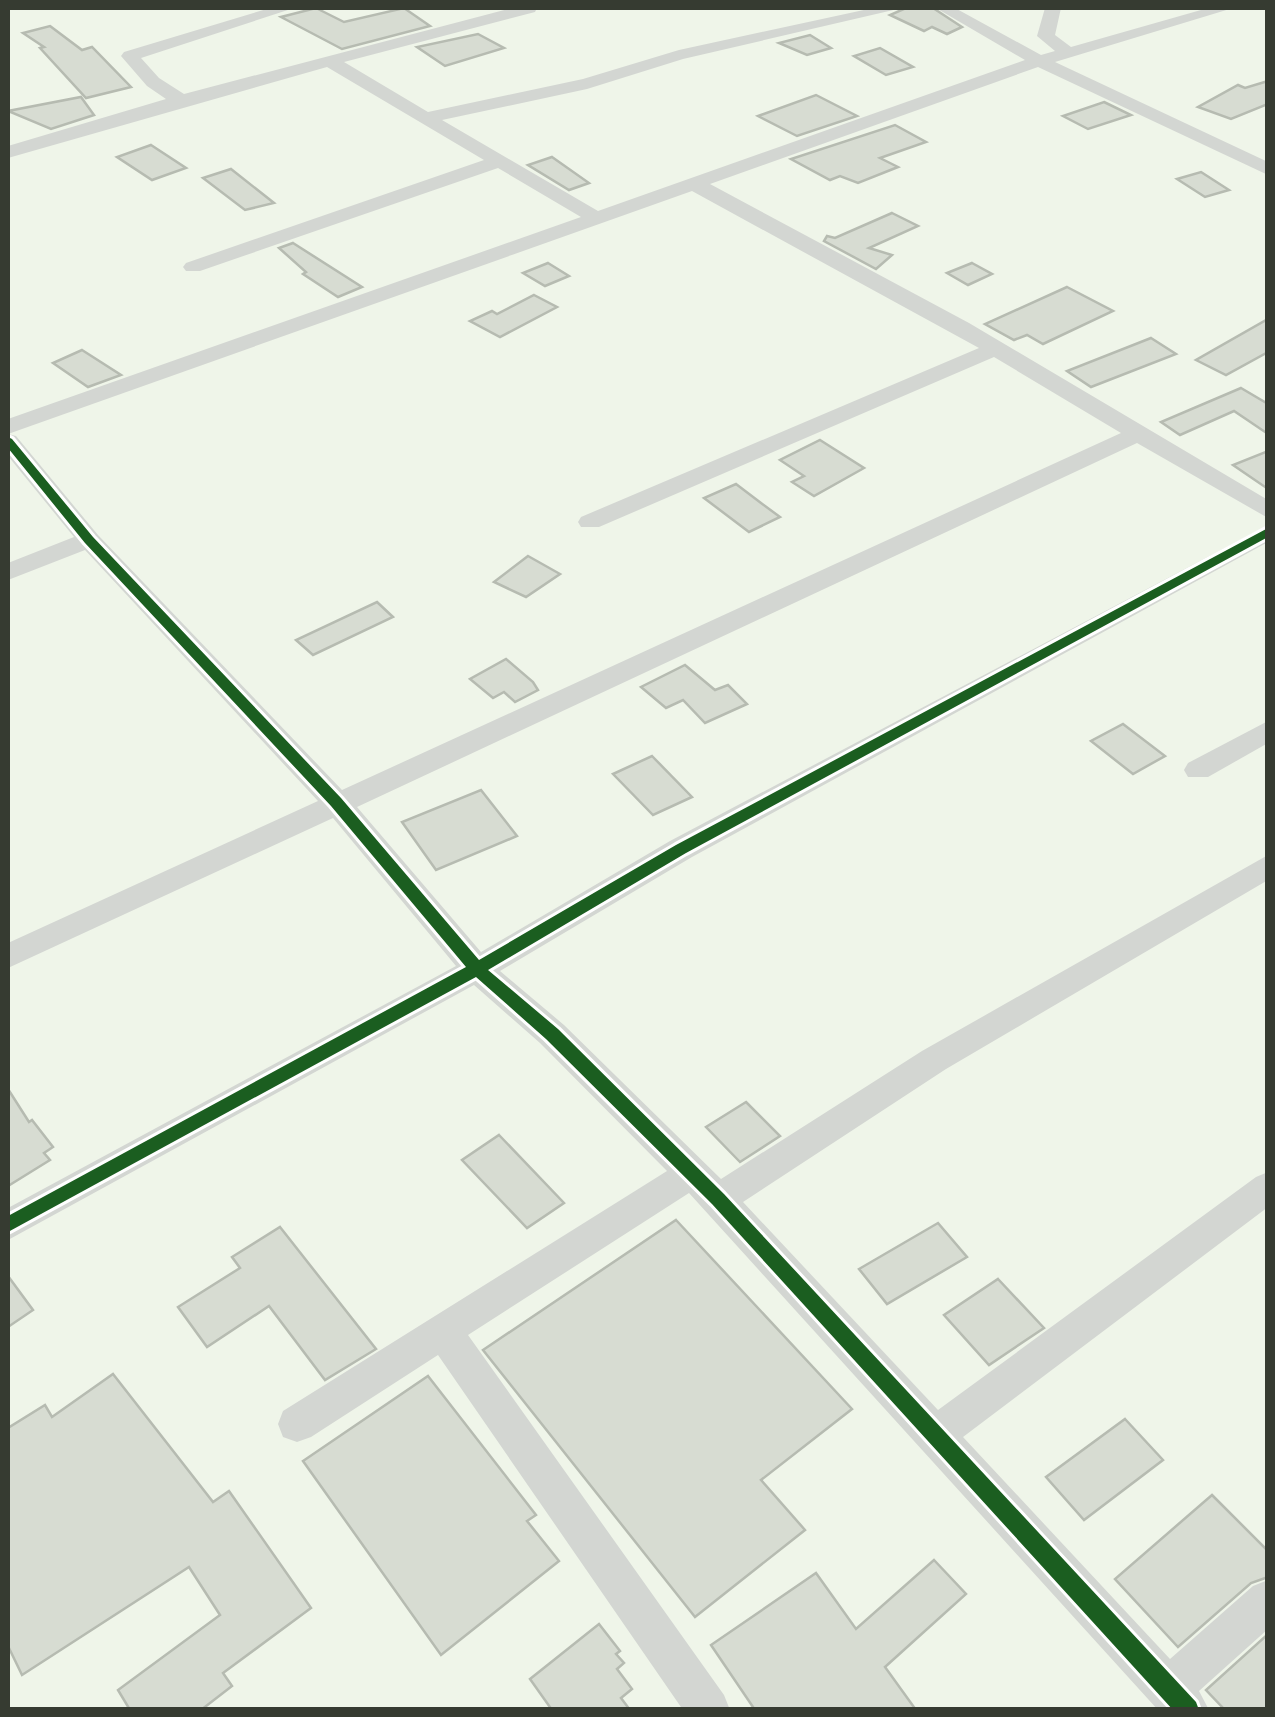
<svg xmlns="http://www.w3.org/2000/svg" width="1275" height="1717" font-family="'Crimson Pro',serif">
  <rect width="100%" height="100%" fill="#eff5e9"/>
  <g fill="#d7dcd2" stroke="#b6bbb1" stroke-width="2.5">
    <path d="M 316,8 L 344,22 L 404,8 L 430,26 L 342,49 L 281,17 Z"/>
    <path d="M 906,8 L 933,8 L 962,27 L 947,34 L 932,27 L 924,31 L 890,15 Z"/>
    <path d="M 50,26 L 82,50 L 92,47 L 131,87 L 86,98 L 40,48 L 44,47 L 23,33 Z"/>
    <path d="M 478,34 L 504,48 L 445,66 L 417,47 Z"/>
    <path d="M 810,35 L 831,48 L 807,55 L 779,43 Z"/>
    <path d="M 880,48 L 913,67 L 886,75 L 854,56 Z"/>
    <path d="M 1268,81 L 1268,104 L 1231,119 L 1198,107 L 1238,85 L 1245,88 Z"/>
    <path d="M 816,95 L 857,116 L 797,136 L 758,116 Z"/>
    <path d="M 81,97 L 94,115 L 51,129 L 8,111 Z"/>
    <path d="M 1104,102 L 1131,115 L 1088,129 L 1063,116 Z"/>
    <path d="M 895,125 L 926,142 L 880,158 L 898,167 L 858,183 L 840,176 L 830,180 L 791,159 Z"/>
    <path d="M 151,145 L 186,168 L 152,180 L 117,157 Z"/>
    <path d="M 552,157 L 589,183 L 569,190 L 528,165 Z"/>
    <path d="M 231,169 L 274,203 L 245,210 L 203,178 Z"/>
    <path d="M 1201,172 L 1229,190 L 1205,197 L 1177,179 Z"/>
    <path d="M 892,213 L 918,226 L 869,248 L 892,255 L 876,269 L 824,241 L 827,236 L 835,238 Z"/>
    <path d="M 293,243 L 362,287 L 338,297 L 303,274 L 306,272 L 279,248 Z"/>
    <path d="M 548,263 L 569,276 L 545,286 L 523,273 Z"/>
    <path d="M 972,263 L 992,274 L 968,285 L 947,273 Z"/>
    <path d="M 1067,287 L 1113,311 L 1043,344 L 1027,335 L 1014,340 L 985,324 Z"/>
    <path d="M 534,295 L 557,307 L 500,337 L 470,321 L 492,311 L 497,314 Z"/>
    <path d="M 1268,319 L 1268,352 L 1226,375 L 1196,360 Z"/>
    <path d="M 1151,338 L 1176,354 L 1091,387 L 1067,371 Z"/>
    <path d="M 82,350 L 121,375 L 88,387 L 53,363 Z"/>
    <path d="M 1241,388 L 1268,404 L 1268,434 L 1234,411 L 1180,435 L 1161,422 Z"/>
    <path d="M 820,440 L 864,468 L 814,496 L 792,482 L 804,476 L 780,460 Z"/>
    <path d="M 1268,451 L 1268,489 L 1233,465 Z"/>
    <path d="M 736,484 L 761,503 L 780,517 L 749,532 L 704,498 Z"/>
    <path d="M 528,556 L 560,574 L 526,597 L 494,582 Z"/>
    <path d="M 377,602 L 393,617 L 313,655 L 296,640 Z"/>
    <path d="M 506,659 L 533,682 L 538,690 L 515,702 L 504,692 L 493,698 L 470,679 Z"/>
    <path d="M 685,665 L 715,690 L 728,685 L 747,704 L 705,723 L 683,700 L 666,708 L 641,687 Z"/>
    <path d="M 1123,724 L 1165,756 L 1133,774 L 1091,741 Z"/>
    <path d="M 652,756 L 692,797 L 653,815 L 613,774 Z"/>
    <path d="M 481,790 L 517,836 L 436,870 L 402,822 Z"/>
    <path d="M 8,1089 L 29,1122 L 32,1120 L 53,1147 L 44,1153 L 50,1160 L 8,1186 Z"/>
    <path d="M 746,1102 L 780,1136 L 740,1162 L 706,1127 Z"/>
    <path d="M 499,1135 L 564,1203 L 527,1228 L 462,1160 Z"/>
    <path d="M 676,1220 L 852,1409 L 761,1480 L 805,1530 L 695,1617 L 483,1350 Z"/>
    <path d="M 938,1223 L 967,1257 L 887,1304 L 859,1269 Z"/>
    <path d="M 280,1227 L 376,1349 L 325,1380 L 269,1306 L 207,1347 L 178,1307 L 240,1268 L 232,1257 Z"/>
    <path d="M 8,1276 L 33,1310 L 8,1327 Z"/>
    <path d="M 998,1279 L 1044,1328 L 989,1365 L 944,1315 Z"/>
    <path d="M 113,1374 L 213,1502 L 229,1491 L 311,1608 L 223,1673 L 232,1686 L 201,1710 L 130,1710 L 118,1690 L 220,1615 L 189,1567 L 22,1675 L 8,1646 L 8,1428 L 45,1405 L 52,1417 Z"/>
    <path d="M 428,1376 L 536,1515 L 527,1521 L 559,1561 L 441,1655 L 303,1461 Z"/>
    <path d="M 1125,1419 L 1163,1460 L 1084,1520 L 1046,1477 Z"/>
    <path d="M 1212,1495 L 1268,1551 L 1268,1577 L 1251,1583 L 1178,1647 L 1115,1579 Z"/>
    <path d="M 934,1560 L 966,1594 L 885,1667 L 916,1710 L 755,1710 L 711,1645 L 816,1573 L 856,1629 Z"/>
    <path d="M 599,1624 L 620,1651 L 616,1654 L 624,1663 L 617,1669 L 632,1689 L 621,1698 L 630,1710 L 552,1710 L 530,1679 Z"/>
    <path d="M 1268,1634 L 1268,1710 L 1225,1710 L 1206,1690 Z"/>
  </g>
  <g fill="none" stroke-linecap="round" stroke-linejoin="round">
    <g fill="#d3d6d2" fill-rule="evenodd">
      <path d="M 270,8 L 294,8 L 141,58 L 159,78 L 184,94 L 512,8 L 537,8 L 535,12 L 344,62 L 428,112 L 583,79 L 679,50 L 873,8 L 902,8 L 683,59 L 587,89 L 442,120 L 598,211 L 1025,60 L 936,8 L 955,8 L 1041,55 L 1055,51 L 1037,36 L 1045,8 L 1061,8 L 1055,35 L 1071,47 L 1208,8 L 1233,8 L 1055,62 L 1268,162 L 1268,175 L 1038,67 L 710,184 L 969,323 L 1268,500 L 1268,518 L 1137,443 L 357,807 L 481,952 L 670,841 L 1268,525 L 1268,542 L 692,857 L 500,971 L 564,1025 L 721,1179 L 922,1051 L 1268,855 L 1268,880 L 946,1069 L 743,1202 L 938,1410 L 1256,1177 L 1268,1172 L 1268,1207 L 963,1437 L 1170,1659 L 1253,1586 L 1268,1580 L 1268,1629 L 1199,1691 L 1209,1710 L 1158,1710 L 689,1193 L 468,1335 L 724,1695 L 730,1710 L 683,1710 L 438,1355 L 311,1437 L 297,1442 L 283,1437 L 278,1424 L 283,1411 L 667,1171 L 540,1043 L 474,985 L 8,1240 L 8,1208 L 456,966 L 333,818 L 8,968 L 8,943 L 318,801 L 85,550 L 8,580 L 8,563 L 74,537 L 8,456 L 8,419 L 581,217 L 498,168 L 200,271 L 186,271 L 183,267 L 186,263 L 484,160 L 327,67 L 8,158 L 8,146 L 166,99 L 147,86 L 121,56 L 124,52 ZM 692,191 L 979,348 L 581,517 L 578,522 L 581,527 L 599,527 L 994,357 L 1121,433 L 342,790 L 98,535 L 16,436 L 8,434 Z"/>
      <path d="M 1268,721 L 1268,743 L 1208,777 L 1188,777 L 1184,770 L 1188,763 Z"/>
    </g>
    <g stroke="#fff" stroke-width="6">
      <path id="cycleway" d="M 8,437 L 12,439 L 93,537 L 341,798 L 479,960 L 676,845 L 1268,528 L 1268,537 L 686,853 L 488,970 L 558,1029 L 724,1194 L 1196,1702 L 1199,1710 L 1173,1710 L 712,1204 L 546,1039 L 476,977 L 8,1232 L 8,1216 L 466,967 L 331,806 L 85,543 L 8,448 Z"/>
    </g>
    <use href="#cycleway" fill="#1b5e20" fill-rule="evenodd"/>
  </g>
  <rect width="1275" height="1717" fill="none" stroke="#363b31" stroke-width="20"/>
</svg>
